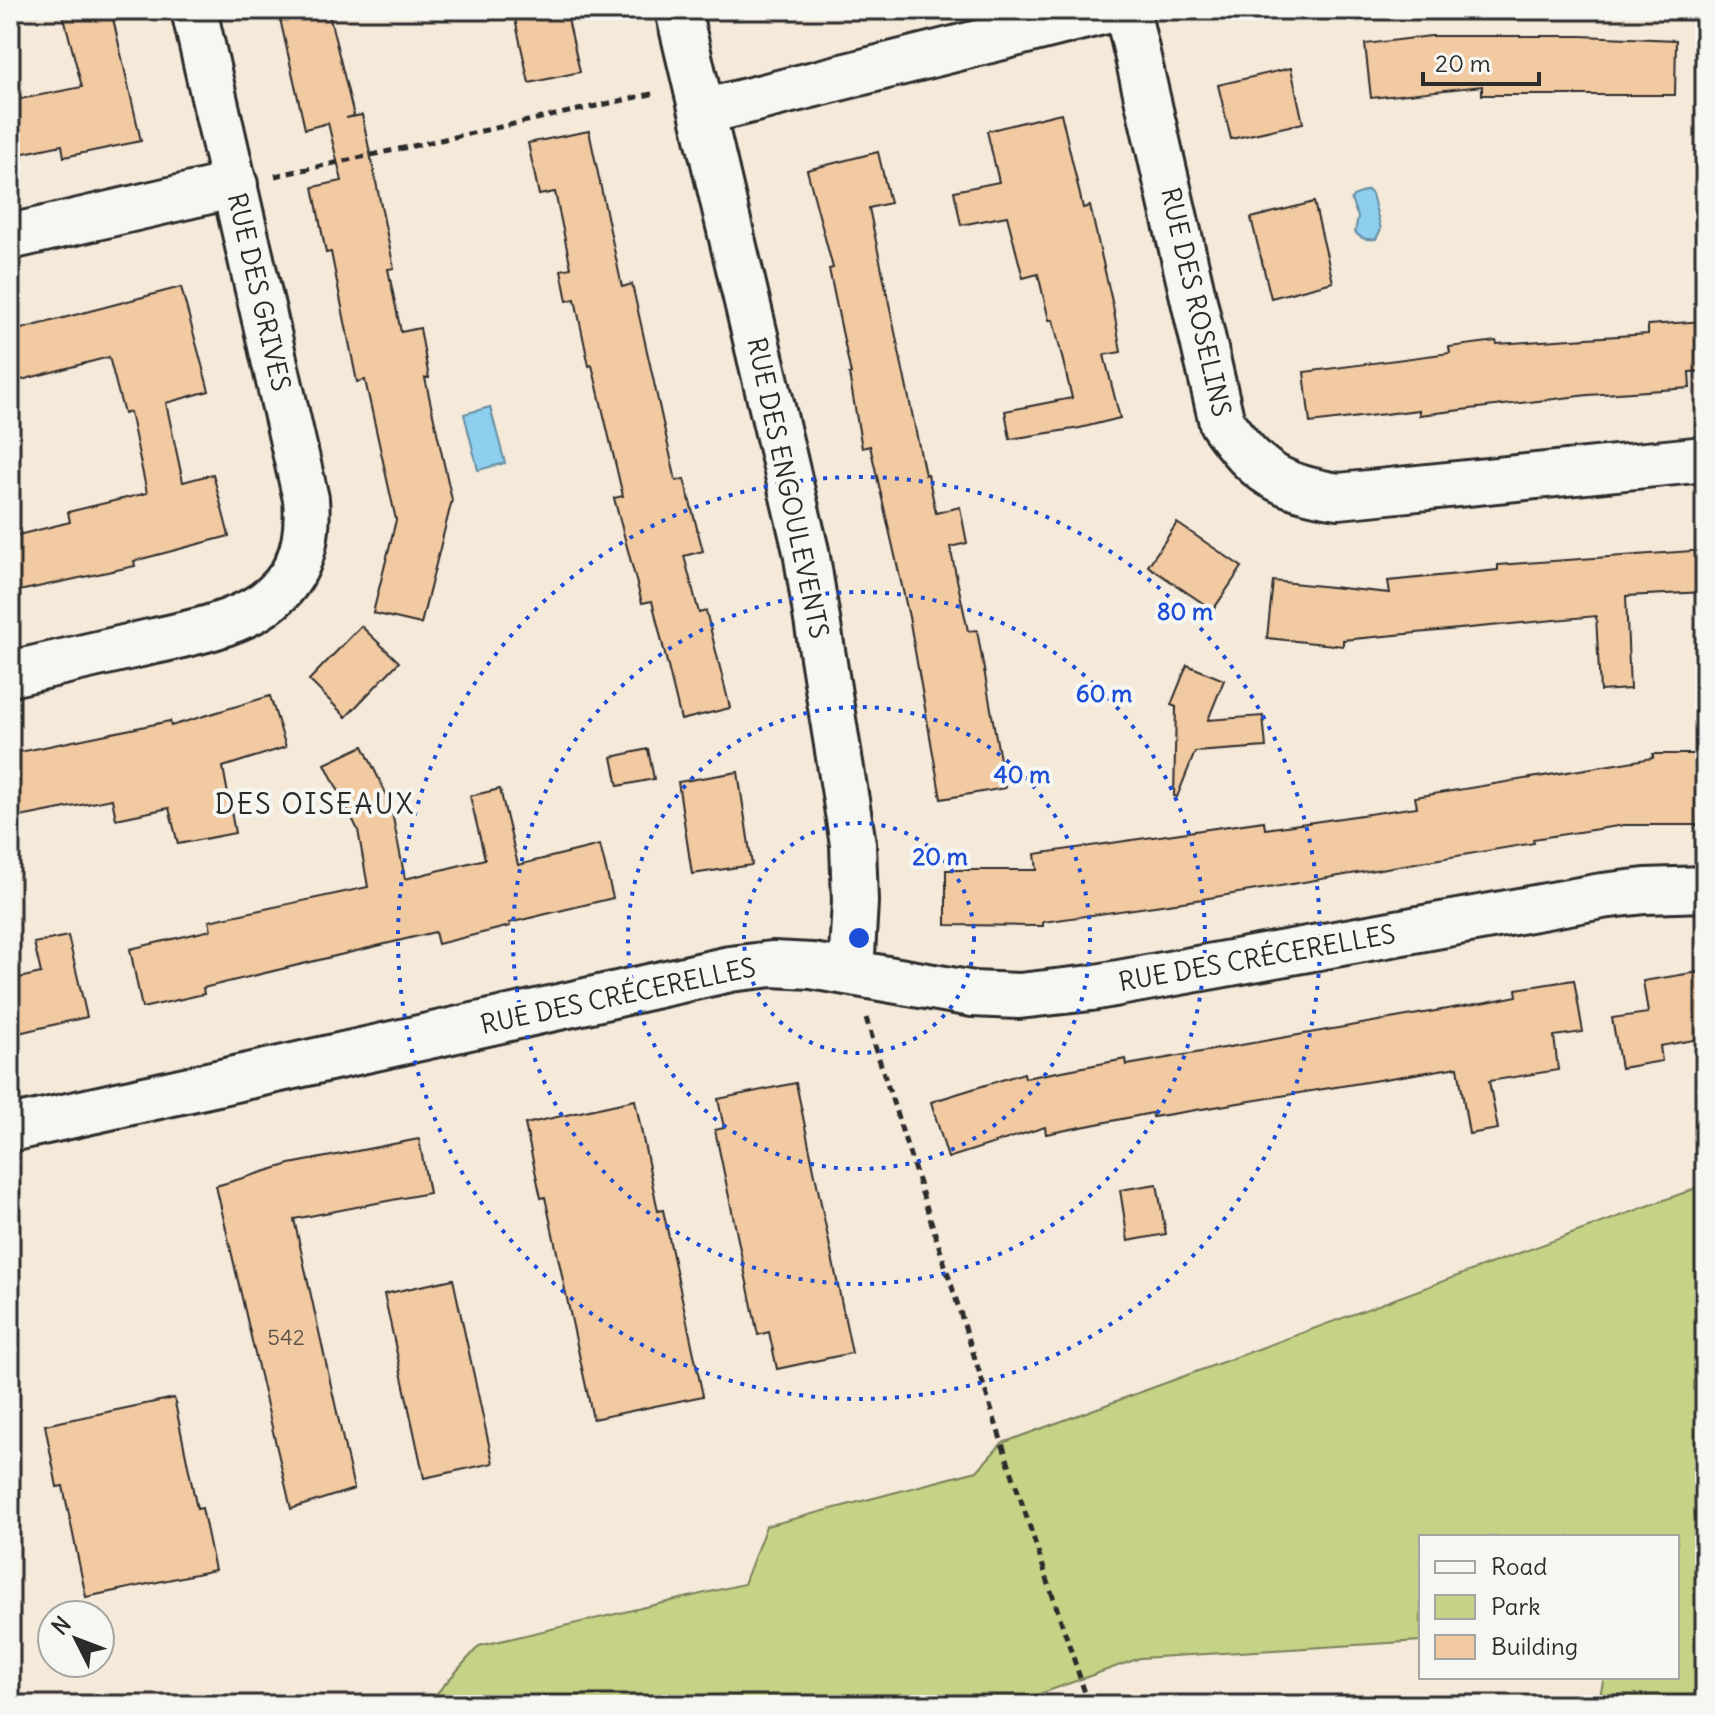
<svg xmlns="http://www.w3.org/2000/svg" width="1715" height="1715" font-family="Delius,sans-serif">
  <rect width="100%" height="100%" fill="#f5e9da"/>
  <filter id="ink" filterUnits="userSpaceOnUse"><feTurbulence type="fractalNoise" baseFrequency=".0125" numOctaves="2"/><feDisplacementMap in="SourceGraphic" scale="16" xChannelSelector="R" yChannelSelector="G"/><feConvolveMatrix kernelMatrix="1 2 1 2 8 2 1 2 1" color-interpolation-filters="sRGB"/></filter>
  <g filter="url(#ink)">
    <path fill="#c5d387" stroke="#787f59" stroke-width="2" d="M 1705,1185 L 1705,1705 L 1598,1705 L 1604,1677 L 1677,1677 L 1677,1537 L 1421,1537 L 1421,1641 L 1140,1658 L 1009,1705 L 419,1705 L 429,1702 L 479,1646 L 744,1584 L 766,1526 L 977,1471 L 1002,1443 Z"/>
    <g fill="#8ecfef" stroke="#668da1" stroke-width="2">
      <path d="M 1368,190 L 1372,194 L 1381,229 L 1376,239 C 1366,240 1361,239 1355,232 L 1358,217 L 1351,200 L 1353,196 Z"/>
      <path d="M 490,407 L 505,463 L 478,470 L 464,414 Z"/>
    </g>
    <g fill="#f2caa2" stroke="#2b2b2b" stroke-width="2">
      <path d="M 62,10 L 111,10 L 141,141 L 64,157 L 62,145 L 10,156 L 10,101 L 82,87 Z"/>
      <path d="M 278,10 L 328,10 L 354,116 L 346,118 L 362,115 L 394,268 L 388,269 L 401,332 L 420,328 L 429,378 L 425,378 L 452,500 L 421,624 L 373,613 L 396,520 L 365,380 L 357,382 L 331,252 L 326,253 L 313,187 L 342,181 L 328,123 L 305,129 Z"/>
      <path d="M 513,10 L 566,10 L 580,72 L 529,83 Z"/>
      <path d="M 1431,36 L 1581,36 L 1676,40 L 1675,95 L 1482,95 L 1482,86 L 1371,98 L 1365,44 Z"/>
      <path d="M 1291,68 L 1303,123 L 1231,139 L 1218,85 Z"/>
      <path d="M 1061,113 L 1083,208 L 1090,206 L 1113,306 L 1121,352 L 1104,355 L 1120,418 L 1080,428 L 1010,439 L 1005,411 L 1072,398 L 1053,320 L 1049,320 L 1038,274 L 1023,278 L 1007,216 L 961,225 L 954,191 L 999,182 L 987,131 Z"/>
      <path d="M 589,131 L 622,287 L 632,284 L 676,481 L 684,479 L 703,551 L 684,556 L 699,613 L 706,611 L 730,708 L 681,720 L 652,601 L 642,603 L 614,498 L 623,496 L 592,365 L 589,366 L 575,299 L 567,301 L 561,270 L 571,268 L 555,192 L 539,195 L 528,143 Z"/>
      <path d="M 878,152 L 890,203 L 869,208 L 925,475 L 928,474 L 936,513 L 960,507 L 967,543 L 950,547 L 968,631 L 977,630 L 1005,788 L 941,799 L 909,617 L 870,446 L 862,448 L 849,374 L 851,374 L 829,269 L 833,268 L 807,170 Z"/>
      <path d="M 1314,202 L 1333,282 L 1271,298 L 1251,218 Z"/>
      <path d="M 181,287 L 209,391 L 166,403 L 183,482 L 213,474 L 229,536 L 134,561 L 135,566 L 10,593 L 10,537 L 70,522 L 68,512 L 147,493 L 130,412 L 124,414 L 109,357 L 10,383 L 10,332 Z"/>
      <path d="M 1705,321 L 1705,371 L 1689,372 L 1690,388 L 1588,395 L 1419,415 L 1419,410 L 1310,423 L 1304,372 L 1450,353 L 1449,347 L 1496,341 L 1497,344 L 1648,334 L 1648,325 Z"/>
      <path d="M 1177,523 L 1242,567 L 1213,610 L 1148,566 Z"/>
      <path d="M 1705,550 L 1705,592 L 1626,596 L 1630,689 L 1600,691 L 1596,616 L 1343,640 L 1343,646 L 1267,638 L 1273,581 L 1390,593 L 1388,581 L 1498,570 L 1498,565 Z"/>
      <path d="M 361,626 L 399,662 L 346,717 L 309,680 Z"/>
      <path d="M 1187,665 L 1224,680 L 1208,720 L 1263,716 L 1266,747 L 1195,752 L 1177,797 L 1174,796 L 1176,707 L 1171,705 Z"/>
      <path d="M 270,696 L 286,747 L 223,767 L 235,833 L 178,844 L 169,808 L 116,819 L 112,799 L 10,819 L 10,754 L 170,721 L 171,726 Z"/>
      <path d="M 363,746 L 390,802 L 405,879 L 485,859 L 470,796 L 500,789 L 518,865 L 600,845 L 613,898 L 509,923 L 510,926 L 438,944 L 435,932 L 203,988 L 204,994 L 142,1008 L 130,949 L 211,930 L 209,921 L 368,887 L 358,830 L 325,764 Z"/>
      <path d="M 648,749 L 654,779 L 618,786 L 612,757 Z"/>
      <path d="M 1653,754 L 1705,754 L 1705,825 L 1624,825 L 1533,839 L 1534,843 L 1203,899 L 1043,922 L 1043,926 L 946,925 L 946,870 L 1037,870 L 1035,854 L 1264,821 L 1265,829 L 1417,807 L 1415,797 L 1653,758 Z"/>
      <path d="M 738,772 L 752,865 L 692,874 L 678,782 Z"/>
      <path d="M 68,936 L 87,1017 L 14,1034 L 10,1014 L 10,980 L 41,973 L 34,943 Z"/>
      <path d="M 1705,971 L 1705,1038 L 1660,1046 L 1662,1061 L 1621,1068 L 1612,1018 L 1648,1013 L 1643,981 Z"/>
      <path d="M 1574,980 L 1583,1032 L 1554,1036 L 1558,1070 L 1489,1081 L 1498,1129 L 1469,1134 L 1458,1067 L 1153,1117 L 1152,1113 L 1046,1134 L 1045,1127 L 948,1158 L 931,1102 L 1024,1073 L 1025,1078 L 1126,1059 L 1127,1065 L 1487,1002 L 1517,996 L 1516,989 Z"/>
      <path d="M 796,1083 L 852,1353 L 777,1369 L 769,1332 L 758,1335 L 715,1130 L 724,1128 L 718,1099 Z"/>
      <path d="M 635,1100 L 658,1211 L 663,1210 L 703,1396 L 593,1419 L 545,1197 L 541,1198 L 525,1124 Z"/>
      <path d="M 419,1139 L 429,1193 L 294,1219 L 354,1489 L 291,1509 L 216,1186 L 290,1164 Z"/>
      <path d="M 1157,1184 L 1166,1234 L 1128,1241 L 1120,1190 Z"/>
      <path d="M 453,1279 L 493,1463 L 424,1478 L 384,1294 Z"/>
      <path d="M 174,1398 L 197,1509 L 202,1508 L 215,1570 L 86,1597 L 63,1486 L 57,1487 L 45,1425 Z"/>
    </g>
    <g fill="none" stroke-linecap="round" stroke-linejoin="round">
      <g stroke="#2b2b2b" stroke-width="50">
        <g id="minor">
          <path d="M 678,10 L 806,551 L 853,844 L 855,902 L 851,972"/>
          <path d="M 1127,10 L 1222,423 C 1257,473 1279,487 1339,496 L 1705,459"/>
          <path d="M 703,112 L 1110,10"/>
          <path d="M 10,237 L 235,185"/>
          <path d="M 10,674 C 54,664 97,654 141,644 C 228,625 315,612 306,499 L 194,10"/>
          <path d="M 10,1129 L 730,969 L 772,964 L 812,966 L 973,994 L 995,995 L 1019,996 L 1091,988 L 1602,896 L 1645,891 L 1705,889"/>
        </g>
      </g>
      <g stroke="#2b2b2b" stroke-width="5" stroke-dasharray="8 6" stroke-linecap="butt">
        <path d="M 275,176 L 656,93"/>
        <path d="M 866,1018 L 1002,1443 L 1089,1705"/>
      </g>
      <use href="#minor" stroke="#f6f6f2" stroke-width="44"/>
    </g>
  </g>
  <g fill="none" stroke="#1d4ed8" stroke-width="4" stroke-dasharray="4 8">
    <circle cx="859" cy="938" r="115"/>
    <circle cx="859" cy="938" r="231"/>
    <circle cx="859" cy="938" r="346"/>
    <circle cx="859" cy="938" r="461"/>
  </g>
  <g text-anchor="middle" stroke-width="8" stroke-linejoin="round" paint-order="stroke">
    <g font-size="22" fill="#5d5349">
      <text x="286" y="1345">542</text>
    </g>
    <g font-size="26" fill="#2b2b2b" stroke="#f6f6f2">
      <text transform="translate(259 292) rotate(77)" y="9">RUE DES GRIVES</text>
      <text transform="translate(1196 302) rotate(77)" y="9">RUE DES ROSELINS</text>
      <text transform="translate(788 488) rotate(78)" y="9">RUE DES ENGOULEVENTS</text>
      <text transform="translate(1257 958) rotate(-10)" y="9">RUE DES CRÉCERELLES</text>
      <text transform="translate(618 996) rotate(-12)" y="9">RUE DES CRÉCERELLES</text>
    </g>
    <g font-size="28" letter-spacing="2" fill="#2b2b2b" stroke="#f6f6f2">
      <text x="315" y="814">DES OISEAUX</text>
    </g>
  </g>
  <circle cx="859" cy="938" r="12" fill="#1d4ed8" stroke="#f6f6f2" stroke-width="4"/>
  <g font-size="24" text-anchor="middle" font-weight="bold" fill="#1d4ed8" stroke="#f6f6f2" stroke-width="8" stroke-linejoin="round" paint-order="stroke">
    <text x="1185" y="620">80 m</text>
    <text x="1104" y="702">60 m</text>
    <text x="1022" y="783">40 m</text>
    <text x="940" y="865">20 m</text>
  </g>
  <rect width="1715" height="1715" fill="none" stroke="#f6f6f2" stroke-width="40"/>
  <rect x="20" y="20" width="1675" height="1675" fill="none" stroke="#2b2b2b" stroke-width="3" filter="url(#ink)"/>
  <rect x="1419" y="1535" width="260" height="144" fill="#f6f6f2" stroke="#a5a5a2" stroke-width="2"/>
  <rect x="1435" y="1561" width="40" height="12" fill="#f6f6f2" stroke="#a5a5a2" stroke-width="2"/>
  <text x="1491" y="1575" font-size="24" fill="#2b2b2b">Road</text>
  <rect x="1435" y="1595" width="40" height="24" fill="#c5d387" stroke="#a5a5a2" stroke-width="2"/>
  <text x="1491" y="1615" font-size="24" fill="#2b2b2b">Park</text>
  <rect x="1435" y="1635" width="40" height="24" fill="#f2caa2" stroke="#a5a5a2" stroke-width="2"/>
  <text x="1491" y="1655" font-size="24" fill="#2b2b2b">Building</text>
  <g transform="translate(76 1639) rotate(312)"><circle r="38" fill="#f6f6f2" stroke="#a5a5a2" stroke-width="2"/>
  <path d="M0-6L14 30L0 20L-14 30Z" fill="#2b2b2b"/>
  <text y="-12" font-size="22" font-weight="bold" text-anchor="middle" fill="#2b2b2b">N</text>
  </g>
  <path d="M1423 72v12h116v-12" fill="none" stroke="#2b2b2b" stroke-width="4"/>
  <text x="1435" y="72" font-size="24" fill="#2b2b2b" stroke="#f6f6f2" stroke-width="6" paint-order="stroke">20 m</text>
</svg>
